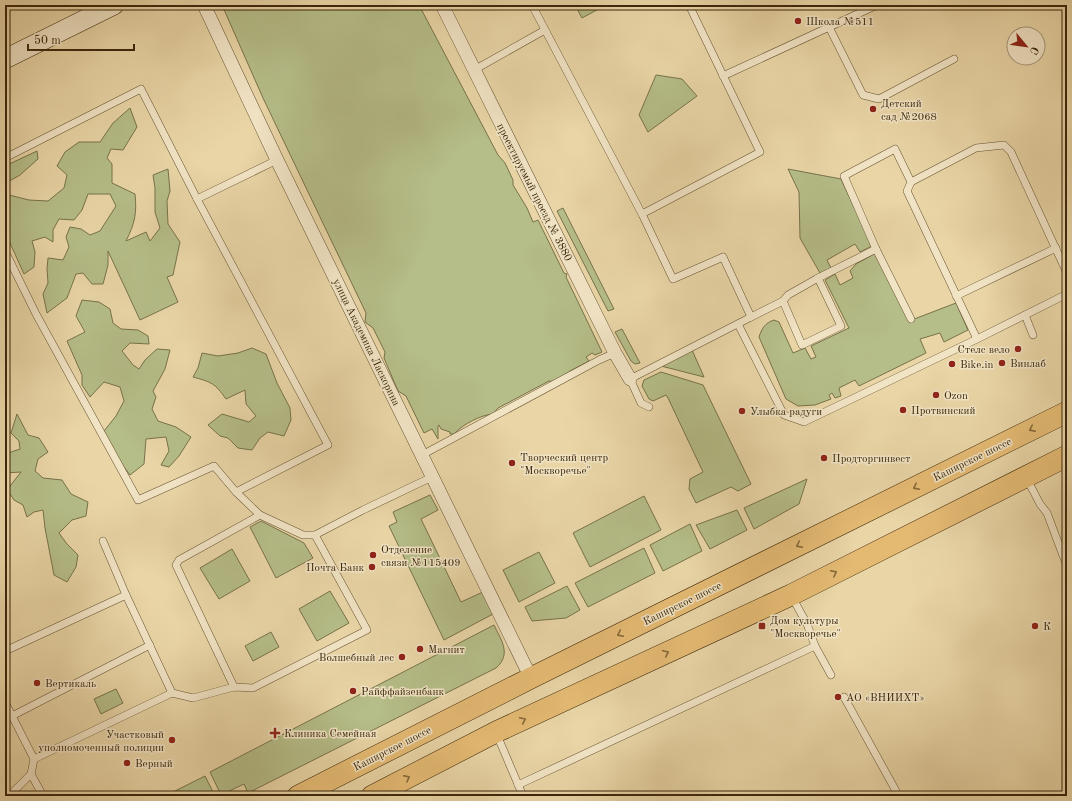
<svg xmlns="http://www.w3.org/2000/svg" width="1072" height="801" font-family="'Old Standard TT',serif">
  <rect width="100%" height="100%" fill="#e9d5a6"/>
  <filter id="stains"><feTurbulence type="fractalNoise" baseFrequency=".005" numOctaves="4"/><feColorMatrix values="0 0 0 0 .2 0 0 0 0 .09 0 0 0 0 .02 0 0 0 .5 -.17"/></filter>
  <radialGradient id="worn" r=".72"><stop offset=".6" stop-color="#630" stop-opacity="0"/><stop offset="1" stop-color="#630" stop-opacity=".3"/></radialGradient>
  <g fill="#b5bd88" stroke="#78724a">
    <path d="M 222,5 L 419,5 L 498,155 L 505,163 L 513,180 L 513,185 L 527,208 L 533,222 L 538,220 L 564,273 L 567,274 L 566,277 L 602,352 L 595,355 L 592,353 L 586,357 L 589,361 L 570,371 L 558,382 L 549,381 L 498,408 L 493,414 C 481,415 463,424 454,434 L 450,434 L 450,432 L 441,429 L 439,425 L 438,426 L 438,439 L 432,429 L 424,433 L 406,396 L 398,391 L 384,358 L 385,352 L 373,328 L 365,322 L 366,313 L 263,98 Z"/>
    <path d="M 575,5 L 606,5 L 582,18 Z"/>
    <path d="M 656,75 L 682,79 L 697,96 L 648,132 L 639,115 Z"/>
    <path d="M 130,108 L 137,127 L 123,150 L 111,149 L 107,158 L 112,164 L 112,183 L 135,194 C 137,213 135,223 126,241 L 146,232 L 150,241 L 160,228 L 155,212 L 155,188 L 153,175 L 168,169 L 170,191 L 167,201 L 168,224 L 180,242 L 173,275 L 167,277 L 178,302 L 140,320 L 108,251 L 108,265 L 103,284 L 92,284 L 83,273 L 76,274 L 67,298 L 47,313 L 43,294 L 48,283 L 47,269 L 48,258 L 63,260 L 69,247 L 66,237 L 70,227 L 81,229 L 90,235 L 100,231 L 116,206 L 110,194 L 88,194 L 82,210 L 74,220 L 59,219 L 53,230 L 53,242 L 45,237 L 32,241 L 35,252 L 34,267 L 24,274 L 10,243 L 7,230 L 5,229 L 5,194 L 29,200 L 48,201 L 64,188 L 67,175 L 57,166 L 65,152 L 79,142 L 100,142 L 113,123 Z"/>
    <path d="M 37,151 L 38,159 L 20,175 L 6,183 L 5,193 L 5,166 Z"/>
    <path d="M 788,169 L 841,179 L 872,246 L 860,252 L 855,244 L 827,260 L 831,268 L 820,273 L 800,238 L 799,192 Z"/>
    <path d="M 563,208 L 614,309 L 608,311 L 557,211 Z"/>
    <path d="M 876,253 L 909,321 L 956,303 L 968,330 L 944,342 L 940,333 L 920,339 L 926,353 L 859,386 L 855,380 L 839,388 L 841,396 L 835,398 L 832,393 L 829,395 L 831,399 L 815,405 L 798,406 L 786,399 L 759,337 C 762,328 765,323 774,320 L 779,322 L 793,353 L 805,348 L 811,359 L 816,357 L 811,346 L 849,328 L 825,280 L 835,274 L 840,285 L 853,278 L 850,271 L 856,264 Z"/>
    <path d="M 82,300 L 99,302 L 110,309 L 113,323 L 121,329 L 138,330 L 148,336 L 149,344 L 130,343 L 122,351 L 133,365 L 139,369 L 145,360 L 157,349 L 170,350 L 165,369 L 153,391 L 156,397 L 152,409 L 158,421 L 176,427 L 191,437 L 179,456 L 169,467 L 161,465 L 169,451 L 166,437 L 146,439 L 144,464 L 130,475 L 118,459 L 104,431 L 116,416 L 124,401 L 120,387 L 104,382 L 90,397 L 82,385 L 82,375 L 67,341 L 85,332 L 76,316 Z"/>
    <path d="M 622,329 L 640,363 L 635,364 L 631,361 L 615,332 Z"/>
    <path d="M 252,348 L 266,354 L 277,383 L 290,408 L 291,420 L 284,436 L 268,432 L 260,438 L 252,450 L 238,448 L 228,438 L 220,436 L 208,425 L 222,414 L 249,422 L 256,416 L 246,404 L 245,390 L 226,399 C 215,383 211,382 193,377 L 198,368 L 202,353 L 218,356 L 238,353 Z"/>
    <path d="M 692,350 L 704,377 L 661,366 Z"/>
    <path d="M 661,372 L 703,385 L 751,484 L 738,491 L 731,487 L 696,503 L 689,489 L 690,479 L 703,472 L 668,398 L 666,395 L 653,401 L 649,399 L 642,386 L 644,380 Z"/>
    <path d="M 17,414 L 28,435 L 39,438 L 48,452 L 38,459 L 35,471 L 43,478 L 62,480 L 71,494 L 88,502 L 86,516 L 72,520 L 59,533 L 67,544 L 78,555 L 76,567 L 67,582 L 54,575 L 45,528 L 43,510 L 34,512 L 27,517 L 23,505 L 14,500 L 8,491 L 10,486 L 21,472 L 5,473 L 5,454 L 20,449 L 19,441 L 11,433 Z"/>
    <path d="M 807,479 L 799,504 L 754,529 L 744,508 Z"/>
    <path d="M 430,495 L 438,510 L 421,519 L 461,602 L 483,592 L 493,614 L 444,640 L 389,526 L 397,522 L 393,512 Z"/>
    <path d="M 644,496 L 661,530 L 590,567 L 573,533 Z"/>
    <path d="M 737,510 L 747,530 L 710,549 L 696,525 Z"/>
    <path d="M 261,521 L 304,543 L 313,558 L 276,578 L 250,527 Z"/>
    <path d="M 690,524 L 702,551 L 663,571 L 650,545 Z"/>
    <path d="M 644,548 L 655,573 L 588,607 L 575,583 Z"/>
    <path d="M 232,549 L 250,581 L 219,599 L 200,568 Z"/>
    <path d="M 539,552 L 555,583 L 519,602 L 503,570 Z"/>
    <path d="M 567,586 L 580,610 L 566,618 L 532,621 L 525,607 Z"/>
    <path d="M 330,591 L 349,623 L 317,641 L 299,609 Z"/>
    <path d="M 494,625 C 501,640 512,654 496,668 L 248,793 L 244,784 L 221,795 L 210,772 Z"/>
    <path d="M 271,632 L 279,647 L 253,661 L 245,646 Z"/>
    <path d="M 116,689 L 123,703 L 101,714 L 94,699 Z"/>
    <path d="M 205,776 L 215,796 L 175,796 L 173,792 Z"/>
  </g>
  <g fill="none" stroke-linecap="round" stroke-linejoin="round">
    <g stroke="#665232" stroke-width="8">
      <g id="lane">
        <path d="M 532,5 L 642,214 L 673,279 L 723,257 L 751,317 L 630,379 L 641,403 L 649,407"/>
        <path d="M 829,27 L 863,95 L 879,99 L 954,59"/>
        <path d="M 474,70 L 545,30"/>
        <path d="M 723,76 L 877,5"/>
        <path d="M 5,158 L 141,89 L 197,199 L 328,445 L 236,492"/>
        <path d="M 911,182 L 976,148 L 1004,145 L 1011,152 L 1067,273"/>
        <path d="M 197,199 L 277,160"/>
        <path d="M 642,214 L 760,152 L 689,5"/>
        <path d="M 5,251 L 36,314 L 138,500 L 214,466 L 236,492 L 260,515"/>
        <path d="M 956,296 L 1056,248"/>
        <path d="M 783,301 L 802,345 L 841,326 L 818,278"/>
        <path d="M 1025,315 L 1033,335"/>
        <path d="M 751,317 L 783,301 L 788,295 L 818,278 L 876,249"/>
        <path d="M 911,319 L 876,249 L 844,176 L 895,149 L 911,182 L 907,191 L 977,339"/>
        <path d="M 738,324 L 784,415 L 804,422 L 977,339 L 1067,294"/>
        <path d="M 422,455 L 599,360 L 615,353"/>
        <path d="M 1027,479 L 1040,504 L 1047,513 L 1067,566"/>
        <path d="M 103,541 L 126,595"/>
        <path d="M 792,597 L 807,624 L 815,646 L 831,675"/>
        <path d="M 5,651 L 126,595 L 172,693"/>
        <path d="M 234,687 L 176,565 L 179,560 L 260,515 L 303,535 L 315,535"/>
        <path d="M 844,697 L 896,791"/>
        <path d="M 5,702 L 34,759 L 172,693 L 193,698 L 234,687 L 253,688 L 367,630 L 315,535 L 363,510 L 432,477"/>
        <path d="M 12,716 L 150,645"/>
        <path d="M 497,735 L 523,796"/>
        <path d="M 31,774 L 43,796"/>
        <path d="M 518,785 L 815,646"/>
        <path d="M 8,796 L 11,794 L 31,774 L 34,759"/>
      </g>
    </g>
    <g stroke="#665232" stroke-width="14">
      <g id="street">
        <path d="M 204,5 L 277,160 L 531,678"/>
        <path d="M 442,5 L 615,353 L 630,379"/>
      </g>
    </g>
    <g stroke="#3b270b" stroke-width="20">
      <path id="secondary" d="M 5,59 L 114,5"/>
    </g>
    <g stroke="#3b270b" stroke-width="22">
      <g id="primary">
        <path d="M 298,796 L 531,678 L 1067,412"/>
        <path d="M 372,796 L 496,732 L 791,595 L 1067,456"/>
      </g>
    </g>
    <use href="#lane" stroke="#f1e4c5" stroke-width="7"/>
    <use href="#street" stroke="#f1e4c5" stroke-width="13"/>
    <use href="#secondary" stroke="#f1e4c5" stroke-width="19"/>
    <use href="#primary" stroke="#e4ba73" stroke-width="21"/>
  </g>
  <defs><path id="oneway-chevron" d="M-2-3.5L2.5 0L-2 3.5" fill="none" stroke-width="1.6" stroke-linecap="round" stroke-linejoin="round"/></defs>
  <g stroke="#87693a">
    <use href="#oneway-chevron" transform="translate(1032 429) rotate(154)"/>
    <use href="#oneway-chevron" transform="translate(916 487) rotate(154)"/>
    <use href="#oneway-chevron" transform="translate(799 545) rotate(154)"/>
    <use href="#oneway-chevron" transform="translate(834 573) rotate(-27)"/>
    <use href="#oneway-chevron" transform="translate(620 634) rotate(154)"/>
    <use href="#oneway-chevron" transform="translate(666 653) rotate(-25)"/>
    <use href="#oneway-chevron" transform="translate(523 720) rotate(-25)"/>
    <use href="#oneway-chevron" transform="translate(407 778) rotate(-27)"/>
  </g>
  <g fill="#8f2418" stroke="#f1e4c5" stroke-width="1.5">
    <circle cx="798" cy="21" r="4"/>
    <circle cx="873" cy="109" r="4"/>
    <circle cx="1018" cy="349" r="4"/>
    <circle cx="1002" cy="363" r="4"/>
    <circle cx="952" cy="364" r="4"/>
    <circle cx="936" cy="395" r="4"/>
    <circle cx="903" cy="410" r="4"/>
    <circle cx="742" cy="411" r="4"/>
    <circle cx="824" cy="458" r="4"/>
    <circle cx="512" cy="463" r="4"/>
    <circle cx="373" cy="555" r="4"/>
    <circle cx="372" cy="567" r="4"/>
    <rect x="758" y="622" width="8" height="8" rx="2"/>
    <circle cx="1035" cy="626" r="4"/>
    <circle cx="420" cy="649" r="4"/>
    <circle cx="402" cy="657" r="4"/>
    <circle cx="37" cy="683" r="4"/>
    <circle cx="353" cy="691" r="4"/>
    <circle cx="838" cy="697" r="4"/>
    <path d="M273 727h4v4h4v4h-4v4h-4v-4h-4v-4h4z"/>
    <circle cx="172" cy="740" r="4"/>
    <circle cx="127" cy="763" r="4"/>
  </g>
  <g text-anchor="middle" stroke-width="3" stroke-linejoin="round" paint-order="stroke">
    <g font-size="11" fill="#3b270b" stroke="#f1e4c5" text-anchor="start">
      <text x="806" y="25">Школа №511</text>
      <text x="881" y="107">Детский<tspan x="881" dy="13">сад №2068</tspan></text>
      <text x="1010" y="353" text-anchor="end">Стелс вело</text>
      <text x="1010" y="367">Винлаб</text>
      <text x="960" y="368">Bike.in</text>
      <text x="944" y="399">Ozon</text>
      <text x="911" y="414">Протвинский</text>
      <text x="750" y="415">Улыбка радуги</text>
      <text x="520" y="461">Творческий центр<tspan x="520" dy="13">"Москворечье"</tspan></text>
      <text x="832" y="462">Продторгинвест</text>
      <text x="381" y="553">Отделение<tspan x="381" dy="13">связи №115409</tspan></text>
      <text x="364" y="571" text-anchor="end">Почта Банк</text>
      <text x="770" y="624">Дом культуры<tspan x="770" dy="13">"Москворечье"</tspan></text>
      <text x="1043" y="630">К</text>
      <text x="428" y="653">Магнит</text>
      <text x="394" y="661" text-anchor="end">Волшебный лес</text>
      <text x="45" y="687">Вертикаль</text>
      <text x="361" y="695">Райффайзенбанк</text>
      <text x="846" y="701">АО «ВНИИХТ»</text>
      <text x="284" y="737">Клиника Семейная</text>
      <text x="164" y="738" text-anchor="end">Участковый<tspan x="164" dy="13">уполномоченный полиции</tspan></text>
      <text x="135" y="767">Верный</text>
    </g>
    <g font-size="11" fill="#3b270b" stroke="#f1e4c5">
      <text transform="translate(535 192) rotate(63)" y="4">проектируемый проезд № 3880</text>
      <text transform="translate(367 342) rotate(64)" y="4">улица Академика Ласкорина</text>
      <text transform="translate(972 459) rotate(-26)" y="4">Каширское шоссе</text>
      <text transform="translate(682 603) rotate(-26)" y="4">Каширское шоссе</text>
      <text transform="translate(392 748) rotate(-27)" y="4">Каширское шоссе</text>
    </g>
  </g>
  <rect width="1072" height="801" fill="none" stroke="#e9d5a6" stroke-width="20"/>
  <rect x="6" y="6" width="1060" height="789" fill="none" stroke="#3b270b" stroke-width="2"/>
  <rect x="10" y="10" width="1052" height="781" fill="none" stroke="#3b270b"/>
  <g transform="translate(1026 46) rotate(119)"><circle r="19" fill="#f1e4c5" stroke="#a8987b"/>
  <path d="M0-3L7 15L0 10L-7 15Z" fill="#8f2418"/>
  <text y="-6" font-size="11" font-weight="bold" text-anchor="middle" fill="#3b270b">С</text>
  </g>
  <path d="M28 44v6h106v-6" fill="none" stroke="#3b270b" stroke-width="2"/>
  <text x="34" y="44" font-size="12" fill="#3b270b" stroke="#f1e4c5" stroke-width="3" paint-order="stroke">50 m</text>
  <rect width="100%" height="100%" filter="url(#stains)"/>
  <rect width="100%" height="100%" fill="url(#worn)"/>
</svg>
